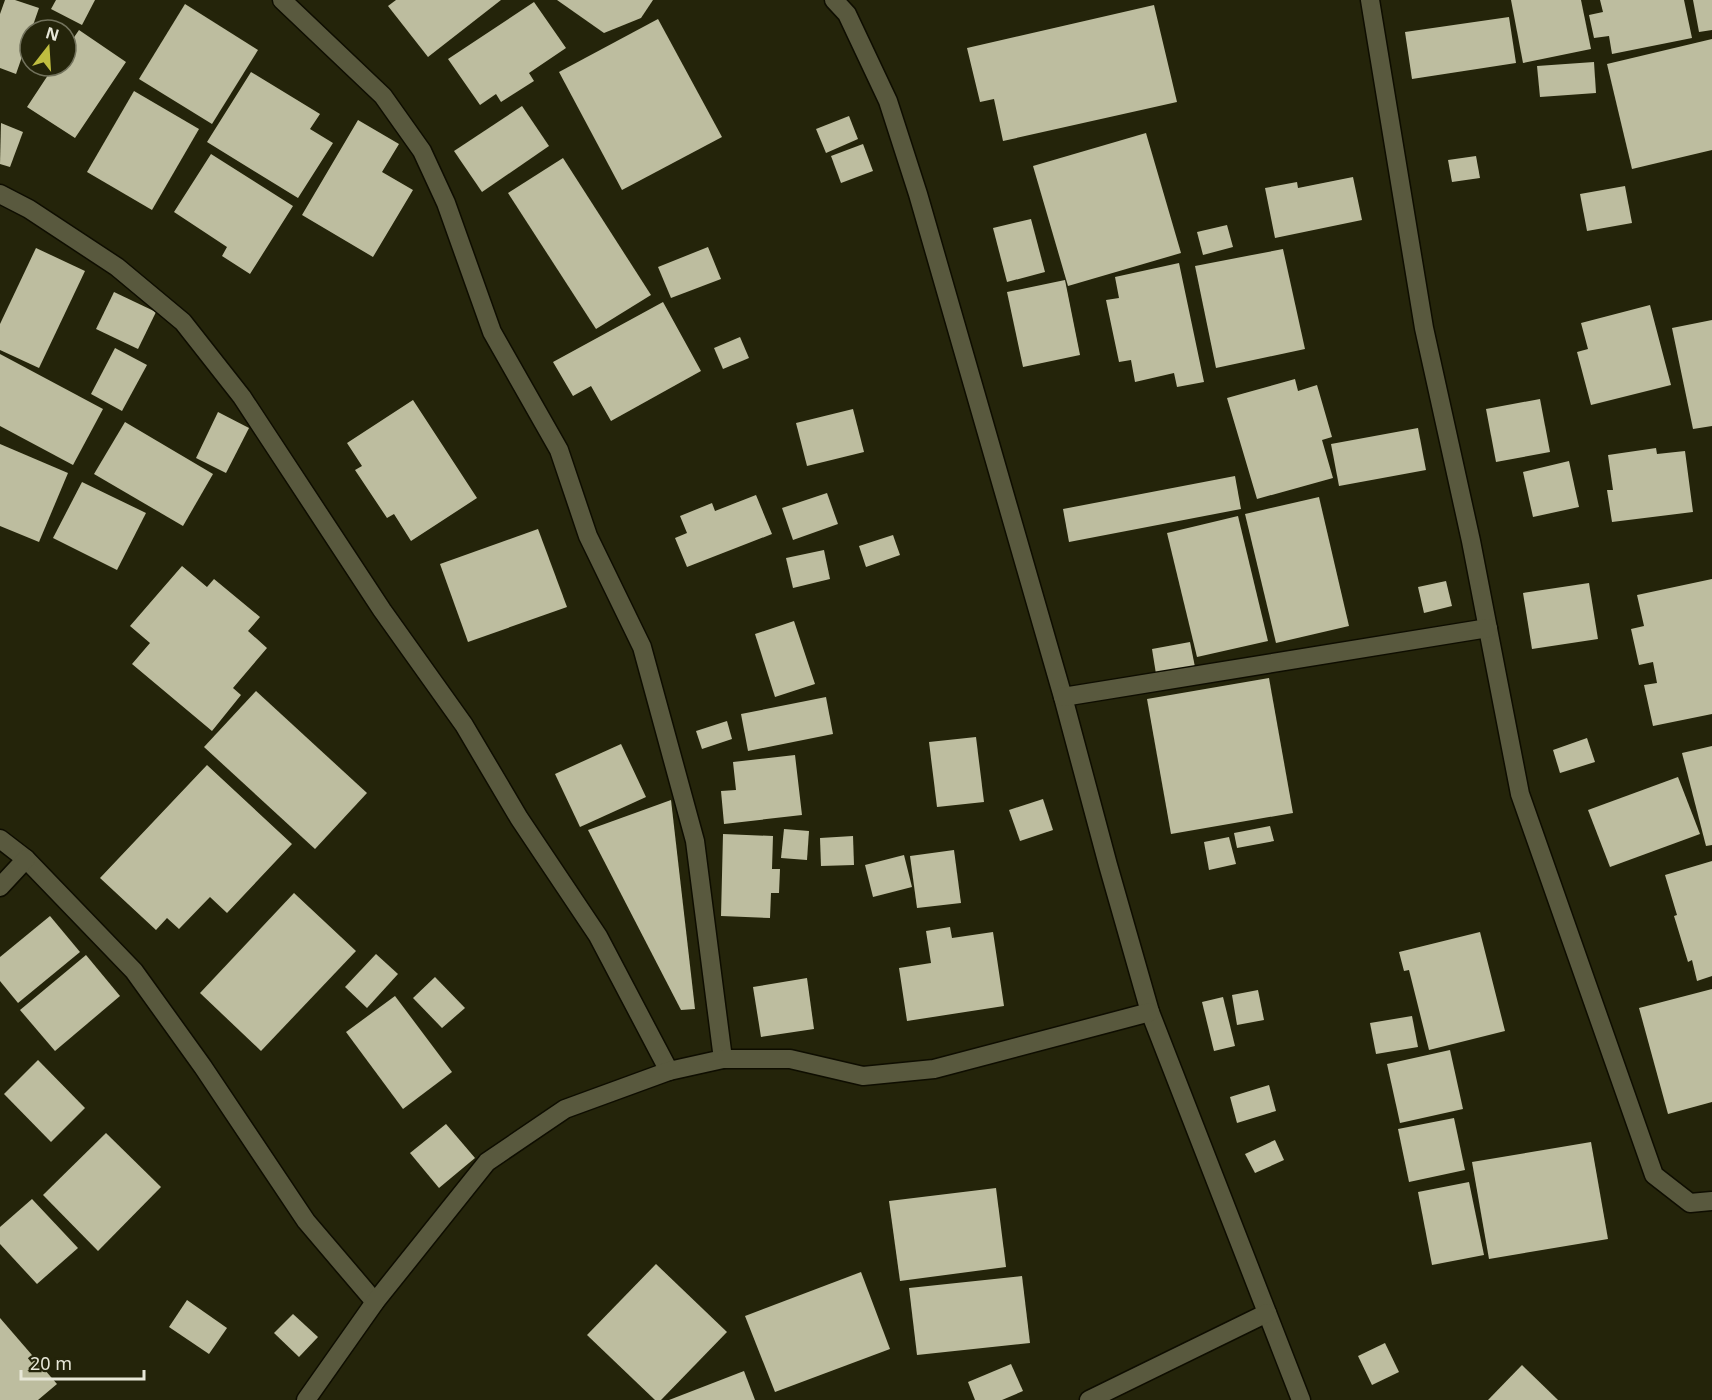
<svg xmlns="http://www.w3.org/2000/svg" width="1712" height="1400" font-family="'Noto Sans',sans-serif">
  <rect width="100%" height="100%" fill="#24240a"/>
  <g fill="#bdbd9f">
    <path d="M 5,0 L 15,0 L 39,8 L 16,74 L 0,68 L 0,14 Z"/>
    <path d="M 56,0 L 95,0 L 82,25 L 51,9 Z"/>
    <path d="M 396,0 L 501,0 L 428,57 L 388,6 Z"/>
    <path d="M 557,0 L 653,0 L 641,18 L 604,33 Z"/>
    <path d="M 1511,0 L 1581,0 L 1591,49 L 1523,63 Z"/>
    <path d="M 1600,0 L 1684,0 L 1692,38 L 1612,54 L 1609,36 L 1594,38 L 1589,15 L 1603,12 Z"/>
    <path d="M 1693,0 L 1712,0 L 1712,30 L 1699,32 Z"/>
    <path d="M 534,2 L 566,48 L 529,73 L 534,81 L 501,102 L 496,94 L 480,105 L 448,59 Z"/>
    <path d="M 185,4 L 258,50 L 212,124 L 139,79 Z"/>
    <path d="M 1154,5 L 1177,102 L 1003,141 L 994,99 L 980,102 L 967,48 Z"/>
    <path d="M 1509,17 L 1516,63 L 1412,79 L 1405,32 Z"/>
    <path d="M 658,19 L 722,137 L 622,190 L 559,72 Z"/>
    <path d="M 79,30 L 126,62 L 75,138 L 27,107 L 54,66 L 66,66 L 66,49 Z"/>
    <path d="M 1712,39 L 1712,150 L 1632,169 L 1607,64 Z"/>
    <path d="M 1594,62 L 1596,93 L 1540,97 L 1537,66 Z"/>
    <path d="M 251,72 L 320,114 L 310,129 L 333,143 L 298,198 L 207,142 Z"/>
    <path d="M 134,91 L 199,129 L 152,210 L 87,172 Z"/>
    <path d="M 522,106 L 549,146 L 482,192 L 454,151 Z"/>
    <path d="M 849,116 L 858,139 L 826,153 L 816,129 Z"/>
    <path d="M 358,120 L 399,144 L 382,172 L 413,190 L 373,257 L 302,215 Z"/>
    <path d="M 1,123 L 23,132 L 10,167 L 0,164 Z"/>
    <path d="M 1146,133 L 1181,253 L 1068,286 L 1033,166 Z"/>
    <path d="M 863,144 L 873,171 L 841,183 L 831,156 Z"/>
    <path d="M 211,154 L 293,206 L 250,274 L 222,256 L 227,247 L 174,212 Z"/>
    <path d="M 1476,156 L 1480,178 L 1452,182 L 1448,160 Z"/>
    <path d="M 563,158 L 651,295 L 596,329 L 508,193 Z"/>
    <path d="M 1353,177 L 1362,220 L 1275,238 L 1265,188 L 1297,182 L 1298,188 Z"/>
    <path d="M 1625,186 L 1632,223 L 1587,231 L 1580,194 Z"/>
    <path d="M 1031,219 L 1045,272 L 1007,282 L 993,228 Z"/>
    <path d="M 1227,225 L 1233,247 L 1203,255 L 1197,232 Z"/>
    <path d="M 708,247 L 721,279 L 671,298 L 658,267 Z"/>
    <path d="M 36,248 L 85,271 L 39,368 L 0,350 L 0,324 Z"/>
    <path d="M 1283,249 L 1305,349 L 1216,368 L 1195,266 Z"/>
    <path d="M 1179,263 L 1204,382 L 1177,387 L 1174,373 L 1135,382 L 1131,360 L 1119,362 L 1106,300 L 1119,298 L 1115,277 Z"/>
    <path d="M 1065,280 L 1080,355 L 1023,367 L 1007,292 Z"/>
    <path d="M 114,292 L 156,312 L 138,349 L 96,329 Z"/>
    <path d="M 663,302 L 701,371 L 611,421 L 591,386 L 573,396 L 553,362 Z"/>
    <path d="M 1650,305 L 1671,385 L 1591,405 L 1577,352 L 1588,349 L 1581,323 Z"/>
    <path d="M 1712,320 L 1712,426 L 1693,429 L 1672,328 Z"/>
    <path d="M 740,337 L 749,358 L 723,369 L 714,348 Z"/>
    <path d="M 115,348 L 147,365 L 122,411 L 91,394 Z"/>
    <path d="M 0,354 L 103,409 L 73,465 L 0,426 Z"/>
    <path d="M 1295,379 L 1298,391 L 1317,385 L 1332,437 L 1322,440 L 1333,478 L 1257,499 L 1227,398 Z"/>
    <path d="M 1540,399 L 1550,452 L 1496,462 L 1486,409 Z"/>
    <path d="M 413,400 L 477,498 L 411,541 L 394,514 L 387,518 L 355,470 L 362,466 L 347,443 Z"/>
    <path d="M 853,409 L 864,452 L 807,466 L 796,423 Z"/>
    <path d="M 218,412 L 249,428 L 226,473 L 196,458 Z"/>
    <path d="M 125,422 L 213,474 L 183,526 L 94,474 Z"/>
    <path d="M 1418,428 L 1426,470 L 1339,486 L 1331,444 Z"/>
    <path d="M 0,444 L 68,473 L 39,542 L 0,526 Z"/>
    <path d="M 1656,448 L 1657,454 L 1685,451 L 1693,512 L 1612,522 L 1607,490 L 1613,490 L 1608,455 Z"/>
    <path d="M 1569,461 L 1579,507 L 1533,517 L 1523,472 Z"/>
    <path d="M 1235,476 L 1241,509 L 1069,542 L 1063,509 Z"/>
    <path d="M 82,482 L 146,513 L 117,570 L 53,538 Z"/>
    <path d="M 827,493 L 838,524 L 793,540 L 782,508 Z"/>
    <path d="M 756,495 L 772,534 L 687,567 L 675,538 L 687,533 L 680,516 L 712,503 L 715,511 Z"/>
    <path d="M 1319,497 L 1349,626 L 1276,643 L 1245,514 Z"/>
    <path d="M 1238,516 L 1268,641 L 1197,657 L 1167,533 Z"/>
    <path d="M 538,529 L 567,607 L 468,642 L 440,564 Z"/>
    <path d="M 893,535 L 900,555 L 866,567 L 859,546 Z"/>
    <path d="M 824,550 L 830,579 L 793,588 L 786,558 Z"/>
    <path d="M 182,566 L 207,587 L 214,579 L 260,617 L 248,631 L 267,648 L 233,688 L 241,695 L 212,731 L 132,664 L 150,643 L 130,626 Z"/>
    <path d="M 1712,579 L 1712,714 L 1653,726 L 1644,685 L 1657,683 L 1653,662 L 1639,665 L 1631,629 L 1644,626 L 1637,595 Z"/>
    <path d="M 1446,581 L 1452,606 L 1424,613 L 1418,587 Z"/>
    <path d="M 1589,583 L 1598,639 L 1532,649 L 1523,593 Z"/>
    <path d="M 794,621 L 815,684 L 775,697 L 755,634 Z"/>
    <path d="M 1190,642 L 1195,667 L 1156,674 L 1152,649 Z"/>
    <path d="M 1269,678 L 1293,813 L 1171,834 L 1147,699 Z"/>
    <path d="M 256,691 L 367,793 L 315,849 L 204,747 Z"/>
    <path d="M 826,697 L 833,734 L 748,751 L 741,714 Z"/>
    <path d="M 727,721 L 732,739 L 702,749 L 696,731 Z"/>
    <path d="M 976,737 L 984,802 L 937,807 L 929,742 Z"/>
    <path d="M 1587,738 L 1595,762 L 1560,773 L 1553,750 Z"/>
    <path d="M 621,744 L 646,797 L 580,827 L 555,774 Z"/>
    <path d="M 1712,746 L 1712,845 L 1706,846 L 1682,753 Z"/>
    <path d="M 795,755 L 802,815 L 724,824 L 721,791 L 736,790 L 733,762 Z"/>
    <path d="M 207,765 L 292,844 L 227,913 L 210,897 L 179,929 L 167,918 L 156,930 L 100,878 Z"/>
    <path d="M 1678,777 L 1700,834 L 1610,867 L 1588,810 Z"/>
    <path d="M 1043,799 L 1053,830 L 1020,841 L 1009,810 Z"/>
    <path d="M 671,800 L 695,1009 L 681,1010 L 588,830 Z"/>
    <path d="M 1270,826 L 1274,841 L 1237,848 L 1234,833 Z"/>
    <path d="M 784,829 L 809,831 L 807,860 L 781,858 Z"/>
    <path d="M 723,834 L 773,836 L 772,869 L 780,869 L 779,893 L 771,893 L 770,918 L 721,916 Z"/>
    <path d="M 853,836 L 854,865 L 821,866 L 820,838 Z"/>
    <path d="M 1229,837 L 1236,864 L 1209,870 L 1204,842 Z"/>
    <path d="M 954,850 L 961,903 L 917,908 L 910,856 Z"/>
    <path d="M 904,855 L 912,887 L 873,897 L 865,865 Z"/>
    <path d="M 1712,861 L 1712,976 L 1697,981 L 1692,960 L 1688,962 L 1674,916 L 1677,915 L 1665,875 Z"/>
    <path d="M 294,893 L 356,951 L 261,1051 L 200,993 Z"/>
    <path d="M 50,916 L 80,952 L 18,1003 L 0,981 L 0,957 Z"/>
    <path d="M 950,927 L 952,938 L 993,932 L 1004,1006 L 907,1021 L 899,968 L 931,963 L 926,931 Z"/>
    <path d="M 1480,932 L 1505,1031 L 1429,1050 L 1409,970 L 1404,971 L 1399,952 Z"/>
    <path d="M 376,954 L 398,974 L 367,1008 L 345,987 Z"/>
    <path d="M 86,955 L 120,996 L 55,1051 L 20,1010 Z"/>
    <path d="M 435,977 L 465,1008 L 442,1028 L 413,998 Z"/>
    <path d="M 807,978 L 814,1029 L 761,1037 L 753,987 Z"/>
    <path d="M 1712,989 L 1712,1102 L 1668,1114 L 1639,1008 Z"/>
    <path d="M 1258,990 L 1264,1020 L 1237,1025 L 1232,995 Z"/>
    <path d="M 395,996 L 452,1072 L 403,1109 L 346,1032 Z"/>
    <path d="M 1223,997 L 1235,1046 L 1214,1051 L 1202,1002 Z"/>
    <path d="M 1412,1016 L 1418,1047 L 1376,1054 L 1370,1023 Z"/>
    <path d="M 1450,1050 L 1463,1109 L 1400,1123 L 1387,1064 Z"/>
    <path d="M 38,1060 L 85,1108 L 51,1142 L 4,1094 Z"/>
    <path d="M 1269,1085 L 1276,1111 L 1237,1123 L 1230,1097 Z"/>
    <path d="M 1454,1118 L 1465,1170 L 1409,1182 L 1398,1129 Z"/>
    <path d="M 446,1124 L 475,1158 L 439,1188 L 410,1153 Z"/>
    <path d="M 106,1133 L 161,1187 L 98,1251 L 43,1195 Z"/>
    <path d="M 1275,1140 L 1284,1160 L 1255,1173 L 1245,1154 Z"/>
    <path d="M 1591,1142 L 1608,1239 L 1489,1259 L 1472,1162 Z"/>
    <path d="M 1469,1182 L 1484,1255 L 1432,1265 L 1418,1192 Z"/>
    <path d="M 996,1188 L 1006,1267 L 900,1281 L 889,1201 Z"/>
    <path d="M 32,1199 L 78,1248 L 37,1284 L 0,1244 L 0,1227 Z"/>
    <path d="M 656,1264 L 727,1332 L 661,1400 L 655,1400 L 587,1335 Z"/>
    <path d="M 861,1272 L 890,1349 L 775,1392 L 745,1316 Z"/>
    <path d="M 1022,1276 L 1030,1343 L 917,1355 L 909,1288 Z"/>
    <path d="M 187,1300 L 227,1328 L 209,1354 L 169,1327 Z"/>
    <path d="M 293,1314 L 318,1337 L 299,1357 L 274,1333 Z"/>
    <path d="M 0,1318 L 57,1384 L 38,1400 L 0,1400 Z"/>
    <path d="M 1385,1343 L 1399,1372 L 1372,1385 L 1358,1356 Z"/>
    <path d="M 1011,1364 L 1023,1391 L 1002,1400 L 975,1400 L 968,1382 Z"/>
    <path d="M 1522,1365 L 1558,1400 L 1488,1400 Z"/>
    <path d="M 744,1371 L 755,1400 L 669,1400 Z"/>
  </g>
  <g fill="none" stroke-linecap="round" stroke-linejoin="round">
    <g stroke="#0e0d00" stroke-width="21">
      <g id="street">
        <path d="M 282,0 L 383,96 L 422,151 L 446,203 L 492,332 L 559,450 L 588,536 L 642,647 L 695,841 L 723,1059"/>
        <path d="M 834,0 L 847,14 L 888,101 L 918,194 L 1063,697 L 1108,865 L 1150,1012 L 1301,1400"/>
        <path d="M 1370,0 L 1424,328 L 1471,541 L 1520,794 L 1654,1175 L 1690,1203 L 1712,1201"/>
        <path d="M 0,194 L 29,209 L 117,267 L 183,322 L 242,397 L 382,610 L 464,725 L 519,818 L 598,936 L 669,1071"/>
        <path d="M 1063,697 L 1488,628"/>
        <path d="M 0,839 L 26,859 L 134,971 L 203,1067 L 306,1221 L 375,1302"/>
        <path d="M 0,887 L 26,859"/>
        <path d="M 306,1400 L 375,1302 L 487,1162 L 565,1109 L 669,1071 L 723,1059 L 790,1059 L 863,1076 L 934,1069 L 1150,1012"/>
        <path d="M 1089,1400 L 1267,1313"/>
      </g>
    </g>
    <use href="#street" stroke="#59593e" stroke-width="18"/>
  </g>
  <g transform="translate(48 48) rotate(17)"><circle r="28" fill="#24240a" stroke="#72725c" stroke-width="1.5"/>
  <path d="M0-4.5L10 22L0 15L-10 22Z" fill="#c0be40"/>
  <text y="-9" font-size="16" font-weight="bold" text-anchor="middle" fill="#e7e7d8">N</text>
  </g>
  <path d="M21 1370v9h123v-9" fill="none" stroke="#e7e7d8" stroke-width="3"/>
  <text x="30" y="1370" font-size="18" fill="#e7e7d8" stroke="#24240a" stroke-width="4.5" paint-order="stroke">20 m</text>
</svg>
